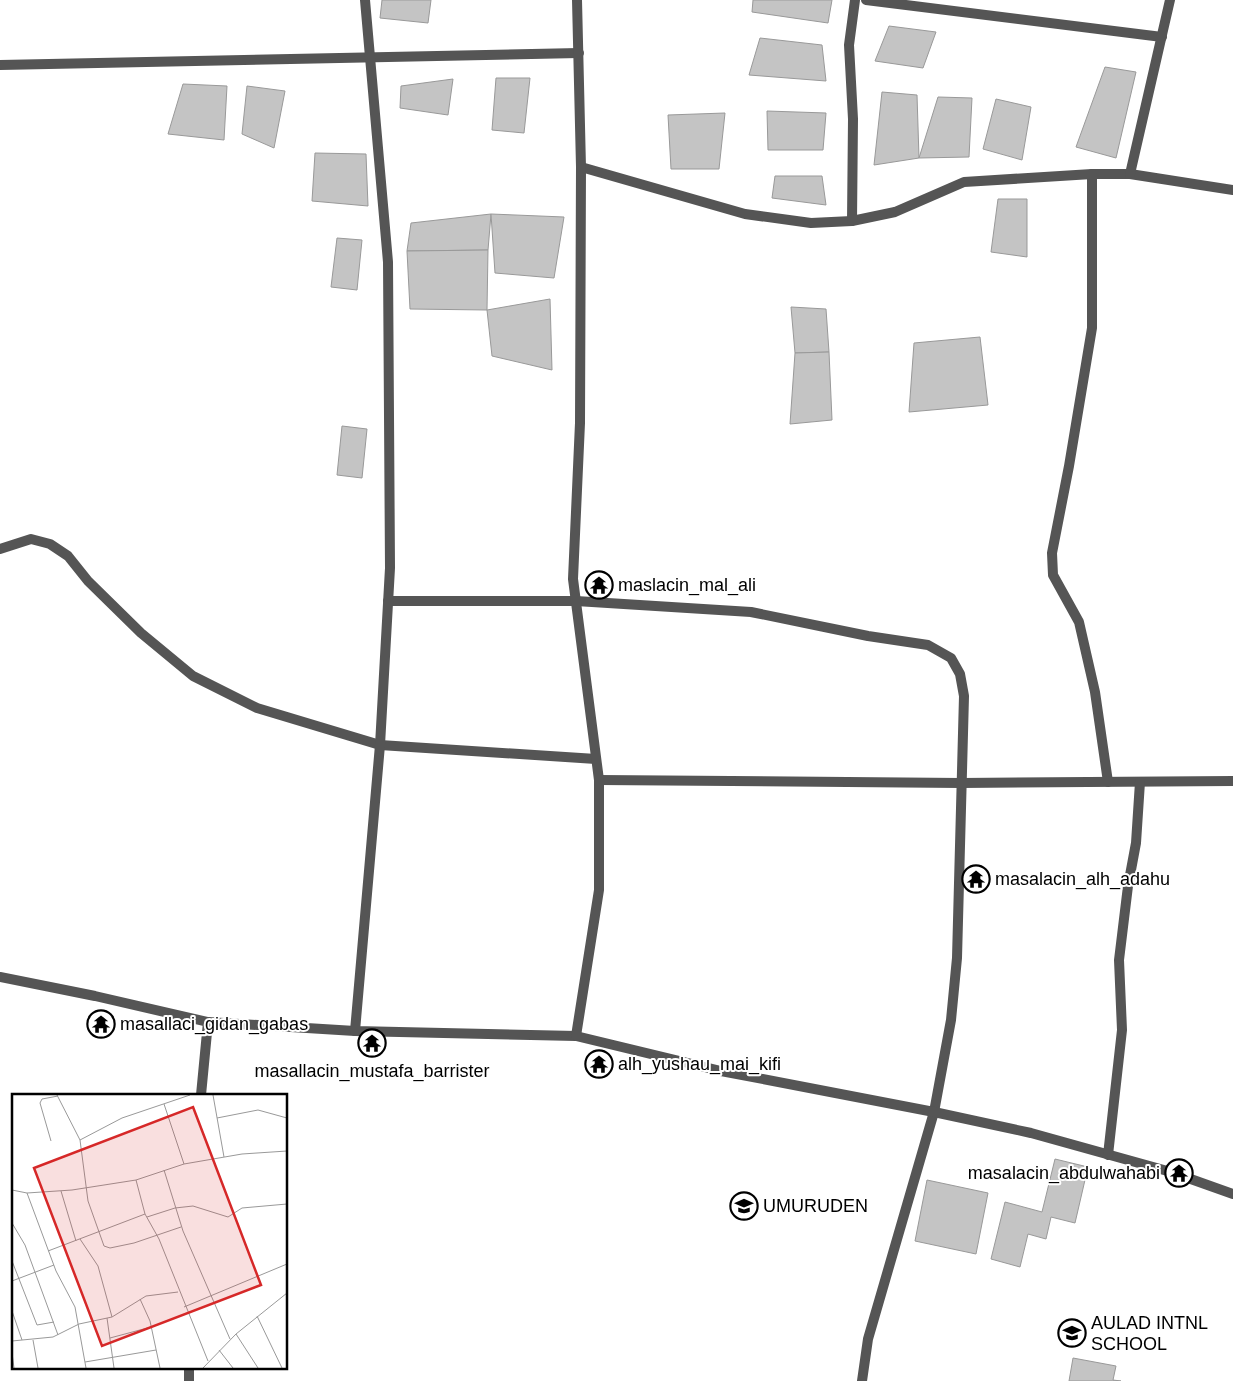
<svg xmlns="http://www.w3.org/2000/svg" width="1233" height="1381" font-family="Arial,sans-serif">
  <rect width="100%" height="100%" fill="#fff"/>
  <g fill="#c4c4c4" stroke="#999">
    <path d="M 382,0 L 431,0 L 428,23 L 380,18 Z"/>
    <path d="M 753,0 L 832,0 L 828,23 L 752,12 Z"/>
    <path d="M 889,26 L 936,32 L 923,68 L 875,61 Z"/>
    <path d="M 760,38 L 822,45 L 826,81 L 749,75 Z"/>
    <path d="M 1105,67 L 1136,72 L 1116,158 L 1076,147 Z"/>
    <path d="M 496,78 L 530,78 L 524,133 L 492,130 Z"/>
    <path d="M 453,79 L 448,115 L 400,108 L 401,86 Z"/>
    <path d="M 183,84 L 227,86 L 224,140 L 168,134 Z"/>
    <path d="M 247,86 L 285,91 L 274,148 L 242,134 Z"/>
    <path d="M 882,92 L 917,95 L 919,158 L 874,165 Z"/>
    <path d="M 938,97 L 972,98 L 969,157 L 919,158 Z"/>
    <path d="M 996,99 L 1031,107 L 1022,160 L 983,149 Z"/>
    <path d="M 767,111 L 826,113 L 823,150 L 768,150 Z"/>
    <path d="M 725,113 L 719,169 L 671,169 L 668,115 Z"/>
    <path d="M 315,153 L 366,154 L 368,206 L 312,201 Z"/>
    <path d="M 775,176 L 822,176 L 826,205 L 772,198 Z"/>
    <path d="M 998,199 L 1027,199 L 1027,257 L 991,252 Z"/>
    <path d="M 491,214 L 488,250 L 407,251 L 411,223 Z"/>
    <path d="M 491,214 L 564,217 L 554,278 L 495,273 Z"/>
    <path d="M 337,238 L 362,240 L 357,290 L 331,287 Z"/>
    <path d="M 488,250 L 487,310 L 410,309 L 407,251 Z"/>
    <path d="M 550,299 L 552,370 L 492,356 L 487,310 Z"/>
    <path d="M 791,307 L 826,309 L 829,352 L 795,353 Z"/>
    <path d="M 980,337 L 988,405 L 909,412 L 914,343 Z"/>
    <path d="M 829,352 L 832,420 L 790,424 L 795,353 Z"/>
    <path d="M 342,426 L 367,429 L 362,478 L 337,475 Z"/>
    <path d="M 1055,1159 L 1088,1167 L 1075,1223 L 1051,1217 L 1046,1239 L 1028,1234 L 1020,1267 L 991,1259 L 1005,1202 L 1042,1212 Z"/>
    <path d="M 927,1180 L 988,1193 L 976,1254 L 915,1241 Z"/>
    <path d="M 1073,1358 L 1116,1366 L 1113,1380 L 1121,1381 L 1069,1381 Z"/>
  </g>
  <g fill="none" stroke-linecap="round" stroke-linejoin="round">
    <g stroke="#555" stroke-width="10">
      <path d="M 866,0 L 1162,37"/>
      <path d="M 0,65 L 579,53"/>
      <path d="M 581,167 L 745,214 L 811,223 L 852,221 L 895,212 L 964,182 L 1092,174 L 1130,174 L 1233,190"/>
      <path d="M 1092,174 L 1092,328 L 1069,466 L 1052,553 L 1053,575 L 1079,622 L 1095,692 L 1108,782"/>
      <path d="M 1130,174 L 1170,0"/>
      <path d="M 852,221 L 853,119 L 849,45 L 855,0"/>
      <path d="M 0,549 L 31,539 L 50,544 L 68,556 L 88,581 L 141,633 L 193,676 L 257,708 L 380,745 L 596,759"/>
      <path d="M 388,601 L 576,601 L 751,612 L 868,636 L 928,645 L 951,658 L 960,674 L 964,696 L 957,958 L 951,1020 L 934,1112 L 868,1339 L 862,1381"/>
      <path d="M 599,780 L 961,783 L 1233,781"/>
      <path d="M 0,977 L 95,996 L 208,1022 L 355,1031 L 576,1036 L 721,1071 L 934,1112 L 1031,1133 L 1171,1172 L 1233,1194"/>
      <path d="M 355,1031 L 380,745 L 390,568 L 388,262 L 365,0"/>
      <path d="M 576,1036 L 599,890 L 599,780 L 573,579 L 580,423 L 581,167 L 577,0"/>
      <path d="M 201,1095 L 208,1022"/>
      <path d="M 1108,1155 L 1122,1030 L 1119,960 L 1128,886 L 1136,843 L 1140,782"/>
      <path d="M 189,1381 L 189,1367"/>
    </g>
  </g>
  <defs>
    <g id="temple-ring" transform="scale(1.4375)"><circle r="9.5" fill="#fff" stroke="#000" stroke-width="1.5"/><path d="M0-6L5-2H3V0L6.5 2.5H4V6H1.5V3h-3V6H-4V2.5H-6.5L-3 0V-2H-5Z" fill="#000"/></g>
    <g id="school-ring" transform="scale(1.4375)"><circle r="9.5" fill="#fff" stroke="#000" stroke-width="1.5"/><path d="M0-5L7-2L0 1L-7-2ZM-4 1L0 2.5L4 1V4Q0 6-4 4Z" fill="#000"/></g>
  </defs>
  <g fill-rule="evenodd">
    <use href="#temple-ring" x="599" y="585"/>
    <use href="#temple-ring" x="976" y="879"/>
    <use href="#temple-ring" x="101" y="1024"/>
    <use href="#temple-ring" x="372" y="1043"/>
    <use href="#temple-ring" x="599" y="1064"/>
    <use href="#temple-ring" x="1179" y="1173"/>
    <use href="#school-ring" x="744" y="1206"/>
    <use href="#school-ring" x="1072" y="1333"/>
  </g>
  <g text-anchor="middle" stroke-width="4" stroke-linejoin="round" paint-order="stroke">
    <g font-size="18" fill="#000" stroke="#fff" text-anchor="start">
      <text x="618" y="591">maslacin_mal_ali</text>
      <text x="995" y="885">masalacin_alh_adahu</text>
      <text x="120" y="1030">masallaci_gidan_gabas</text>
      <text x="618" y="1070">alh_yushau_mai_kifi</text>
      <text x="372" y="1077" text-anchor="middle">masallacin_mustafa_barrister</text>
      <text x="1160" y="1179" text-anchor="end">masalacin_abdulwahabi</text>
      <text x="763" y="1212">UMURUDEN</text>
      <text x="1091" y="1329">AULAD INTNL<tspan x="1091" dy="21">SCHOOL</tspan></text>
    </g>
  </g>
  <g transform="translate(12 1094)">
    <rect width="275" height="275" fill="#fff"/>
    <path fill="none" stroke="#999" stroke-width="1" d="M 45,1 L 68,46 L 76,107 L 92,152 L 98,154 L 122,149 L 169,133M 201,1 L 212,63M 152,10 L 172,70M 205,24 L 246,16 L 275,24M 68,46 L 110,24 L 178,1M 39,47 L 28,9 L 30,5 L 46,2M 152,76 L 171,137 L 218,245M 124,86 L 133,120 L 147,145 L 196,267M 0,96 L 15,99 L 60,96 L 124,86 L 172,70 L 230,60 L 275,57M 49,97 L 64,147M 15,99 L 44,177 L 63,213 L 74,274M 135,123 L 163,114 L 181,112 L 216,123 L 230,114 L 275,110M 0,129 L 13,151 L 46,241M 68,145 L 86,172 L 100,223M 36,157 L 133,120M 0,167 L 25,231 L 42,228M 0,187 L 42,171M 128,205 L 138,227 L 148,274M 172,213 L 275,170M 0,217 L 10,246M 245,222 L 270,274M 95,224 L 102,274M 224,240 L 246,274M 98,244 L 139,233M 21,246 L 26,274M 0,247 L 41,243 L 67,230 L 100,223 L 134,202 L 166,198M 207,256 L 221,274M 0,259 L 2,274M 73,268 L 144,256M 191,274 L 224,240 L 275,199"/>
    <path fill="#d62828" fill-opacity="0.15" stroke="#d62828" stroke-width="2.5" d="M 181,13 L 249,191 L 90,252 L 22,74 Z"/>
    <rect width="275" height="275" fill="none" stroke="#000" stroke-width="2.5"/>
  </g>
</svg>
